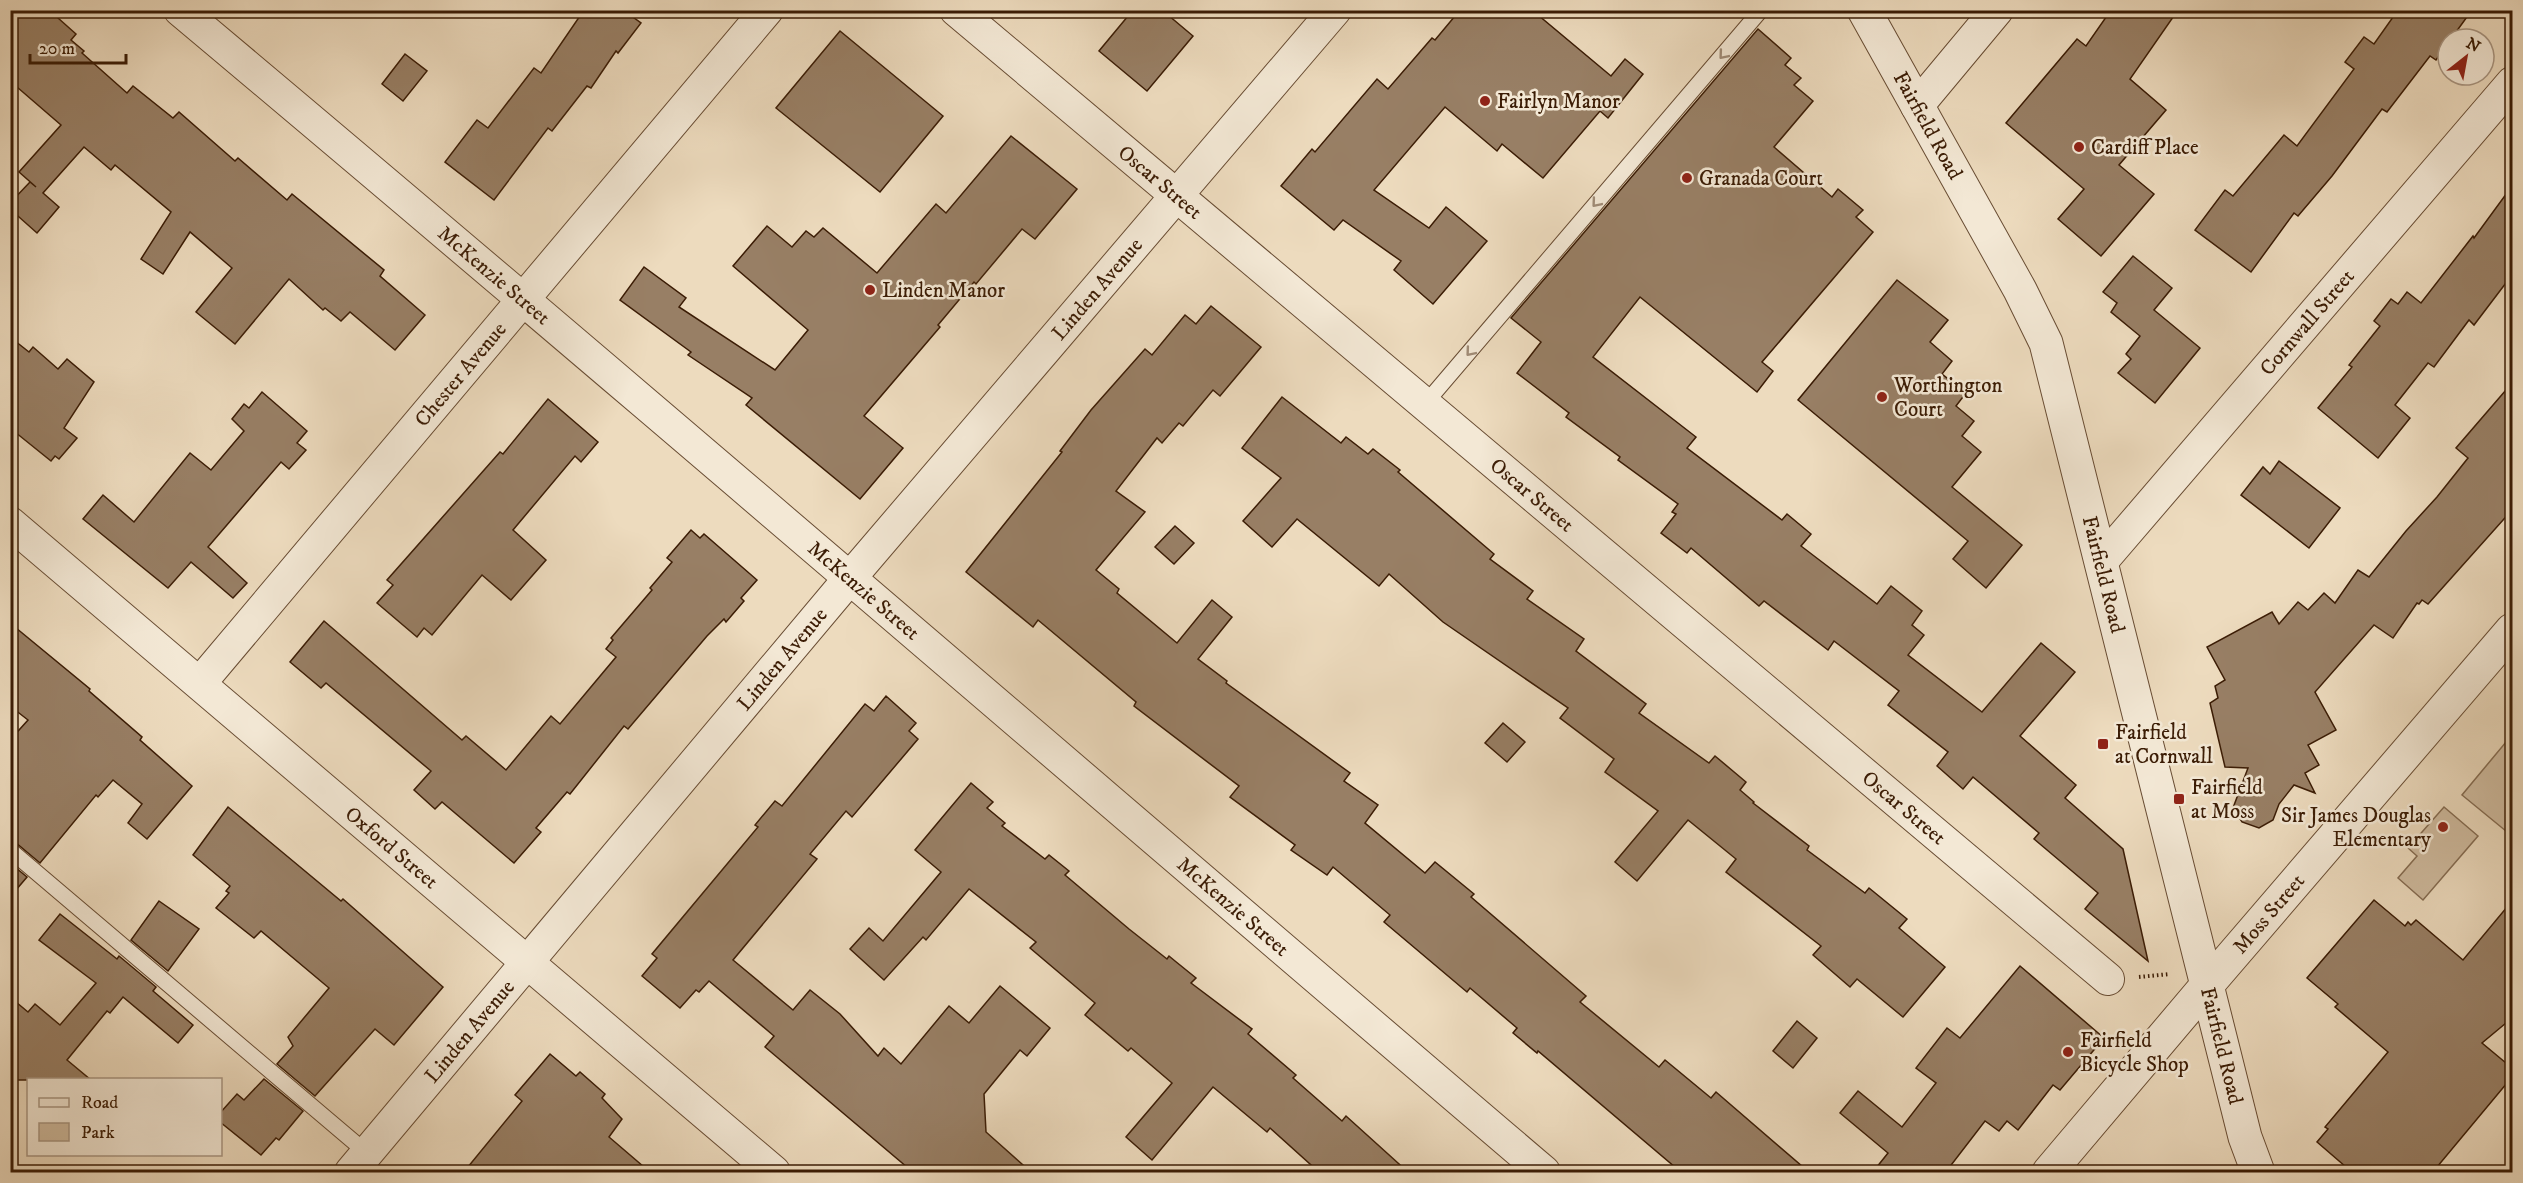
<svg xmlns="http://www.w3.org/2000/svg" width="2523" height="1183" font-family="'IM FELL DW Pica',serif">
  <rect width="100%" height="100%" fill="#eddbbe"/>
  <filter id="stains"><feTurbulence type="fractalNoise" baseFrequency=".00333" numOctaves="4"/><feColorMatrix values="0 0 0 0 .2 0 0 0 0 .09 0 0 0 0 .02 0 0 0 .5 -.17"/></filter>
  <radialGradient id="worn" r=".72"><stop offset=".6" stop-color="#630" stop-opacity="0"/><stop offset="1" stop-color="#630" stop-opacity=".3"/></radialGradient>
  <g fill="#cfbb9f" stroke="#856c52" stroke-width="1.5">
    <path d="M 2506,742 L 2512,747 L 2512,836 L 2462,795 Z"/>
    <path d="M 2444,807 L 2478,836 L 2423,900 L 2398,878 L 2417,856 L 2408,848 Z"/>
  </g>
  <g fill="#987f65" stroke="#3b1c05" stroke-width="1.5">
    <path d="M 10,10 L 49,10 L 76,34 L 71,40 L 84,51 L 82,53 L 127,93 L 133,86 L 173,118 L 179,112 L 235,161 L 238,158 L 287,200 L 292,194 L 384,270 L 380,276 L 425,315 L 395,350 L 350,312 L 341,321 L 325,308 L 323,310 L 289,279 L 235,344 L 196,312 L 232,268 L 190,232 L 163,274 L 141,259 L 171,212 L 115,165 L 111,170 L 84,147 L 43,193 L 59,207 L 37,233 L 10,209 L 10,203 L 30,182 L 36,187 L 19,172 L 61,125 L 10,81 Z"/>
    <path d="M 584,10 L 623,10 L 641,23 L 618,53 L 616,51 L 591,88 L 587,86 L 552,131 L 548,128 L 494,200 L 445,162 L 477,120 L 488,128 L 534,68 L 541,73 Z"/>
    <path d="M 1133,10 L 1162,10 L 1193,36 L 1147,91 L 1099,51 Z"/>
    <path d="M 1460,10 L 1532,10 L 1611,76 L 1625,59 L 1643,74 L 1608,118 L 1600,111 L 1543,178 L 1502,144 L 1497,151 L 1445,107 L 1374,190 L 1429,228 L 1446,207 L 1487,241 L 1433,304 L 1394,270 L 1401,261 L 1343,220 L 1334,230 L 1281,186 L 1312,149 L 1315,152 L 1377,79 L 1388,89 L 1432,38 L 1435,40 Z"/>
    <path d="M 2111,10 L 2178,10 L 2130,79 L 2166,110 L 2119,165 L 2154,194 L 2101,256 L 2058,219 L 2084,189 L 2006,123 L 2077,39 L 2086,46 Z"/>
    <path d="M 2398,10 L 2472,10 L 2451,39 L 2448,39 L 2448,43 L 2436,60 L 2430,56 L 2387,112 L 2382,109 L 2332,176 L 2298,216 L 2294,213 L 2251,272 L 2195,230 L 2225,190 L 2233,196 L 2284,135 L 2297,146 L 2354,69 L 2345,62 L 2364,37 L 2374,44 Z"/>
    <path d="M 1758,29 L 1791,58 L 1785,65 L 1801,78 L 1794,85 L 1813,101 L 1774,147 L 1832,197 L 1838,189 L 1863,210 L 1856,217 L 1873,232 L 1762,362 L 1773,371 L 1757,392 L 1640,297 L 1593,357 L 1696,437 L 1687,448 L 1782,520 L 1787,514 L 1811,534 L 1801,546 L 1877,604 L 1891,586 L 1922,611 L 1912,625 L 1924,635 L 1908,655 L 1982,712 L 2041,643 L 2075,672 L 2020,736 L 2076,785 L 2065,798 L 2123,849 L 2148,961 L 2085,909 L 2098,893 L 2034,839 L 2039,833 L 1973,777 L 1963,789 L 1937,766 L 1948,752 L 1888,705 L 1899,691 L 1834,641 L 1828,650 L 1764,601 L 1759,606 L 1691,548 L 1687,553 L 1661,533 L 1676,514 L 1672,512 L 1678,504 L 1618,460 L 1620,457 L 1566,417 L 1569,413 L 1517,373 L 1541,342 L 1511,318 Z"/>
    <path d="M 840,31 L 943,116 L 880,192 L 776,108 Z"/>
    <path d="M 405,54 L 427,71 L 403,101 L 382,84 Z"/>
    <path d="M 1011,136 L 1077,189 L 1035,239 L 1022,229 L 976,284 L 974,282 L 938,325 L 940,327 L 864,416 L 903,448 L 860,499 L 746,405 L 752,398 L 688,355 L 691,352 L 620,300 L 644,267 L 686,298 L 679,307 L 775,370 L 808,330 L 733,266 L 767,226 L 792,247 L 806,231 L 814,237 L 823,228 L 877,273 L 936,204 L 946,213 Z"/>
    <path d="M 2512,186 L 2512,275 L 2474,325 L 2469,320 L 2434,367 L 2428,363 L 2395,405 L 2410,418 L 2378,458 L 2318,408 L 2352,367 L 2349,365 L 2380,326 L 2374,321 L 2391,299 L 2398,304 L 2407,292 L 2421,303 L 2473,236 L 2474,238 Z"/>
    <path d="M 2133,256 L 2172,288 L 2154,310 L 2200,348 L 2155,403 L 2118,373 L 2131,359 L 2126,354 L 2140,336 L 2111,312 L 2117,303 L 2103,292 Z"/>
    <path d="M 1897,280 L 1948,320 L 1930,342 L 1952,361 L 1942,374 L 1966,393 L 1956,406 L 1974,421 L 1962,436 L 1981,452 L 1952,487 L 2022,545 L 1986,588 L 1953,559 L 1968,541 L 1798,400 Z"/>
    <path d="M 1211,306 L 1261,347 L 1220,396 L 1213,390 L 1183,426 L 1179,423 L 1162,443 L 1157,438 L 1116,491 L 1145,512 L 1096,570 L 1119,589 L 1117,593 L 1177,643 L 1212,600 L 1232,617 L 1198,659 L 1227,681 L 1226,683 L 1350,773 L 1344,781 L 1378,805 L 1365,823 L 1425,873 L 1435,862 L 1474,894 L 1471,897 L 1586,996 L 1580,1002 L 1659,1067 L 1665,1060 L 1711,1098 L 1716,1092 L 1810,1173 L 1682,1173 L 1538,1051 L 1537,1053 L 1513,1033 L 1517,1028 L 1470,988 L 1467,992 L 1384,922 L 1390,915 L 1333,867 L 1327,875 L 1291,850 L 1295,845 L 1230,797 L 1239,786 L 1134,706 L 1136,702 L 1038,620 L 1033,627 L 966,572 L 1062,452 L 1060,451 L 1091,410 L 1145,349 L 1152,355 L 1185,315 L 1196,324 Z"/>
    <path d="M 10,337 L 29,352 L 33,347 L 58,369 L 67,359 L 94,382 L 64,428 L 77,438 L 59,459 L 55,456 L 51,461 L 10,428 Z"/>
    <path d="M 2512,383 L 2512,510 L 2428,604 L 2422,600 L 2419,604 L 2417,603 L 2393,638 L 2374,625 L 2315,692 L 2336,730 L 2308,745 L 2319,765 L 2305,773 L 2315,793 L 2294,785 L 2279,804 L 2273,820 L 2259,828 L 2242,822 L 2233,808 L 2248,768 L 2225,767 L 2210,703 L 2218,698 L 2215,686 L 2225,680 L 2207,647 L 2272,612 L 2279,624 L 2298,602 L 2308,610 L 2324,593 L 2335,603 L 2358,570 L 2369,577 L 2406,531 L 2437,497 L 2468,458 L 2456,448 Z"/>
    <path d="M 262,392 L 307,431 L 297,443 L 306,450 L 289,469 L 281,462 L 208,547 L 247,583 L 233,598 L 191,562 L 168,588 L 83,519 L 103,495 L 134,522 L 190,453 L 211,470 L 244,431 L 232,419 L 244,404 L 249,408 Z"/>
    <path d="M 1282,397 L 1341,443 L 1346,437 L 1368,454 L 1373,449 L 1400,470 L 1398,472 L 1494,554 L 1490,559 L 1533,591 L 1527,599 L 1584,639 L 1576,651 L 1646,704 L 1639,713 L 1709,763 L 1715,756 L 1746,782 L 1740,790 L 1754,802 L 1753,803 L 1809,846 L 1807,850 L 1865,893 L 1869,888 L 1907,919 L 1899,928 L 1945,967 L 1903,1017 L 1857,979 L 1850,987 L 1813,955 L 1821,946 L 1726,872 L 1736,859 L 1688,820 L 1637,881 L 1615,862 L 1658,811 L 1605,772 L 1614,759 L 1560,718 L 1568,708 L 1443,622 L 1389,574 L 1379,586 L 1297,519 L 1272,547 L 1243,521 L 1281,478 L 1242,448 Z"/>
    <path d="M 548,399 L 598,442 L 581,462 L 575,456 L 513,530 L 546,560 L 511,600 L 482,575 L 432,635 L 424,628 L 417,637 L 377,603 L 393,585 L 387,580 L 500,452 L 503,454 Z"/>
    <path d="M 2279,461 L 2340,508 L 2309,548 L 2241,495 L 2263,467 L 2270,474 Z"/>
    <path d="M 1175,526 L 1194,543 L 1174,564 L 1155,547 Z"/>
    <path d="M 691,530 L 700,538 L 704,534 L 757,580 L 741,598 L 744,601 L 726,622 L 724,619 L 707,636 L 628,729 L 624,726 L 570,794 L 567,792 L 536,828 L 541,832 L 514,863 L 442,802 L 435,809 L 414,790 L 431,771 L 326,683 L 321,688 L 290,662 L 324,621 L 462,740 L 466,736 L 506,770 L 551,716 L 560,724 L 616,657 L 606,649 L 613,640 L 611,638 L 652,590 L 650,588 L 672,562 L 667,558 Z"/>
    <path d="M 10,623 L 90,689 L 89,691 L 142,737 L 140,740 L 192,786 L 147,839 L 128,823 L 142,804 L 113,780 L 98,797 L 96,795 L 40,863 L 16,843 L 10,840 L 10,740 L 28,720 L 10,706 Z"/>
    <path d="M 886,696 L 916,723 L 909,731 L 918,739 L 852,817 L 846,811 L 810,854 L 817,859 L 733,960 L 793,1010 L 810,990 L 840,1014 L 878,1056 L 884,1048 L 901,1064 L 949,1006 L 969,1023 L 1000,986 L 1050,1028 L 1027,1056 L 1020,1050 L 984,1094 L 986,1132 L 1032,1173 L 914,1173 L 765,1047 L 774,1036 L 709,981 L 699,992 L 696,990 L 680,1008 L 642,976 L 657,958 L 652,954 L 758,827 L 755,825 L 775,801 L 782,806 L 865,704 L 874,711 Z"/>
    <path d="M 1503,723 L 1525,742 L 1507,762 L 1485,743 Z"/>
    <path d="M 971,783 L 993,802 L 987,808 L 1005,823 L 1002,826 L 1045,859 L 1049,855 L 1069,871 L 1065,875 L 1129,929 L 1167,959 L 1169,956 L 1175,961 L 1196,978 L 1191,983 L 1252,1029 L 1248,1034 L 1296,1075 L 1293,1078 L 1342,1121 L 1346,1116 L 1409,1173 L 1320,1173 L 1270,1128 L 1267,1132 L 1213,1087 L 1152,1160 L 1126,1137 L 1172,1083 L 1131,1048 L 1128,1051 L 1085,1015 L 1095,1003 L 1030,948 L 1036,942 L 969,889 L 926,940 L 923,937 L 884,980 L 850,949 L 869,928 L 883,941 L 941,872 L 915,850 Z"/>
    <path d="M 228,807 L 341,901 L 343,899 L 443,987 L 394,1045 L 375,1029 L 315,1096 L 277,1064 L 293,1046 L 288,1037 L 329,988 L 261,931 L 254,938 L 216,908 L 229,893 L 226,891 L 230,886 L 193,855 Z"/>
    <path d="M 10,863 L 27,877 L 10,897 Z"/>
    <path d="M 2374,900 L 2405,926 L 2408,922 L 2411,925 L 2416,920 L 2463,960 L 2512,901 L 2512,1018 L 2482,1043 L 2512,1068 L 2512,1077 L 2432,1173 L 2353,1173 L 2317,1142 L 2328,1129 L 2325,1127 L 2388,1052 L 2335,1007 L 2338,1004 L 2307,978 Z"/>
    <path d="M 159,901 L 199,929 L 168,971 L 131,940 Z"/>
    <path d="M 60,914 L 117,959 L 119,956 L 156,987 L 153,991 L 193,1025 L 178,1043 L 123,997 L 110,1013 L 107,1011 L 67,1060 L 91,1080 L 10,1080 L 10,997 L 28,1012 L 35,1004 L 60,1025 L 96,983 L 39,940 Z"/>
    <path d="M 2020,966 L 2104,1038 L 2060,1090 L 2053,1085 L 2018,1130 L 2007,1121 L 1999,1131 L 1985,1121 L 1945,1173 L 1872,1173 L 1888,1153 L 1840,1113 L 1858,1091 L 1902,1127 L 1936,1083 L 1916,1068 L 1947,1028 L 1960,1038 Z"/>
    <path d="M 1797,1021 L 1817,1038 L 1793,1068 L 1773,1051 Z"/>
    <path d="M 550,1054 L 576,1076 L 580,1072 L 605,1094 L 602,1098 L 622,1119 L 609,1137 L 651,1173 L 463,1173 L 522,1101 L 515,1095 Z"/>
    <path d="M 264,1079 L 303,1111 L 279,1140 L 276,1138 L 261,1155 L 220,1122 L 220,1113 L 237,1094 L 244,1100 Z"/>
  </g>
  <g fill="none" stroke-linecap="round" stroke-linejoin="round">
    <g stroke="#684c33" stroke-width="17">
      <g id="service">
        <path d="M 1424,405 L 1761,10"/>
        <path d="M 10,850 L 367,1153"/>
      </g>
    </g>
    <g stroke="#684c33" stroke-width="34">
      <g id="minor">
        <path id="s1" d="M 180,10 C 638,394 1090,785 1544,1172"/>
        <path id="s2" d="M 956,10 L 2108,979"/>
        <path d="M 1917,106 L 1997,10"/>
        <path id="s3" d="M 10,523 L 774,1172"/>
        <path id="s4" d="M 2101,562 L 2512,83"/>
        <path id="s5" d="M 200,683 L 767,10"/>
        <path id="s6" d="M 351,1172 L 849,579 L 1335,10"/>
      </g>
    </g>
    <g stroke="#684c33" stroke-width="35">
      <g id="tertiary">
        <path id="s7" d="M 1864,10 L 2020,290 L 2046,343 L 2245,1137 L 2258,1172"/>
        <path id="s8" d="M 2049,1172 L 2208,984 L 2512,630"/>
      </g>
    </g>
    <path stroke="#3b1c05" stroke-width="4" stroke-dasharray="1.5 3" stroke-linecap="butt" d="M 2139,977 L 2170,974"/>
    <use href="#service" stroke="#f3e8d5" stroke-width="15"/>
    <use href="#minor" stroke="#f3e8d5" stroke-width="32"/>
    <use href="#tertiary" stroke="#f3e8d5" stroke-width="33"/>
  </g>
  <defs><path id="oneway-chevron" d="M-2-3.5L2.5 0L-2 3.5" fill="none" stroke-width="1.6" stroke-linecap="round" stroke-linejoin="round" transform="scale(1.5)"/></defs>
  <g stroke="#a08c77">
    <use href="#oneway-chevron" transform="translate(1723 55) rotate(130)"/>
    <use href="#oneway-chevron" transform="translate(1596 203) rotate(130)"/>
    <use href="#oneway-chevron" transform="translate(1470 352) rotate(130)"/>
  </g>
  <g fill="#8f2418" stroke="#f3e8d5" stroke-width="2">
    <circle cx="1485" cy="101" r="6"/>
    <circle cx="2079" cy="147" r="6"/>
    <circle cx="1687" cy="178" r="6"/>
    <circle cx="870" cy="290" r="6"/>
    <circle cx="1882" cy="397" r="6"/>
    <rect x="2097" y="738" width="12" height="12" rx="3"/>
    <rect x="2173" y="793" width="12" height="12" rx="3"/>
    <circle cx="2443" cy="827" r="6"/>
    <circle cx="2068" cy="1052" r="6"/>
  </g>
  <g text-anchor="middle" stroke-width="5" stroke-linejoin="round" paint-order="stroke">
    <g font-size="21" fill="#3b1c05" stroke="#f3e8d5" text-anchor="start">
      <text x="1497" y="108">Fairlyn Manor</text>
      <text x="2091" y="154">Cardiff Place</text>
      <text x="1699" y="185">Granada Court</text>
      <text x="882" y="297">Linden Manor</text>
      <text x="1894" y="392">Worthington<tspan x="1894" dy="24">Court</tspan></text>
      <text x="2115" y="739">Fairfield<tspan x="2115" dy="24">at Cornwall</tspan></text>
      <text x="2191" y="794">Fairfield<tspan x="2191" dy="24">at Moss</tspan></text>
      <text x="2431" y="822" text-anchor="end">Sir James Douglas<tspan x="2431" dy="24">Elementary</tspan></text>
      <text x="2080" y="1047">Fairfield<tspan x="2080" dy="24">Bicycle Shop</tspan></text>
    </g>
    <g font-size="21" fill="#3b1c05" stroke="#f3e8d5">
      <text dy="7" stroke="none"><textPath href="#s7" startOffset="132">Fairfield Road</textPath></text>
      <text dy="7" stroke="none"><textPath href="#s2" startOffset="267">Oscar Street</textPath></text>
      <text dy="7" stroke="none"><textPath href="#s1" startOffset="411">McKenzie Street</textPath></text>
      <text dy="7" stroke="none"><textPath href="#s6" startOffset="1156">Linden Avenue</textPath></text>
      <text dy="7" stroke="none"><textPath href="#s4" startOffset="316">Cornwall Street</textPath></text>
      <text dy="7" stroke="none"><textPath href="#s5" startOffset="404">Chester Avenue</textPath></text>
      <text dy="7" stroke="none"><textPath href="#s2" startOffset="753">Oscar Street</textPath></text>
      <text dy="7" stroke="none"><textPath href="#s7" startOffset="618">Fairfield Road</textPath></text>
      <text dy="7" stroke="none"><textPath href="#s1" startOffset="897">McKenzie Street</textPath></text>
      <text dy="7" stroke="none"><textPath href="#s6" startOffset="670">Linden Avenue</textPath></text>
      <text dy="7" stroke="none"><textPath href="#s2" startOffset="1239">Oscar Street</textPath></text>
      <text dy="7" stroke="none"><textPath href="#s3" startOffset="501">Oxford Street</textPath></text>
      <text dy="7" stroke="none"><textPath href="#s1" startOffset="1383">McKenzie Street</textPath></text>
      <text dy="7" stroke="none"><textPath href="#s8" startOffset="339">Moss Street</textPath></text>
      <text dy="7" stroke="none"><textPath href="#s6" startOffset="184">Linden Avenue</textPath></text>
      <text dy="7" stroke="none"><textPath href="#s7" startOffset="1104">Fairfield Road</textPath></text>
    </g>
  </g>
  <rect width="2523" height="1183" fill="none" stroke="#eddbbe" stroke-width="36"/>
  <rect x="12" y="12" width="2499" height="1159" fill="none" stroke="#3b1c05" stroke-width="3"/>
  <rect x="18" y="18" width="2487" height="1147" fill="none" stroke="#3b1c05" stroke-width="1.5"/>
  <rect x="27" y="1078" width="195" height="78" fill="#f3e8d5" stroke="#a99682" stroke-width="1.5"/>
  <rect x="39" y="1098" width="30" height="9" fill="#f3e8d5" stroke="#a99682" stroke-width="1.5"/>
  <text x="81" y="1108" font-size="18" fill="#3b1c05">Road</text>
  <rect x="39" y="1123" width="30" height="18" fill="#cfbb9f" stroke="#a99682" stroke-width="1.5"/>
  <text x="81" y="1138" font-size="18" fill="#3b1c05">Park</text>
  <g transform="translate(2466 57) rotate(31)"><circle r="28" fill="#f3e8d5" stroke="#a99682" stroke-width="1.5"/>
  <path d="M0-4.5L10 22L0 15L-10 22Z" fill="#8f2418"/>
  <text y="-9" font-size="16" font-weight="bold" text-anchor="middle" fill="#3b1c05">N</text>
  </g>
  <path d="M30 54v9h96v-9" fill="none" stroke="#3b1c05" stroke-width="3"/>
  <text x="39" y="54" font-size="18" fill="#3b1c05" stroke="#f3e8d5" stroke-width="4.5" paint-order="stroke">20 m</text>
  <rect width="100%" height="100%" filter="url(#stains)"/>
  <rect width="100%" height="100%" fill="url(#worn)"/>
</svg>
